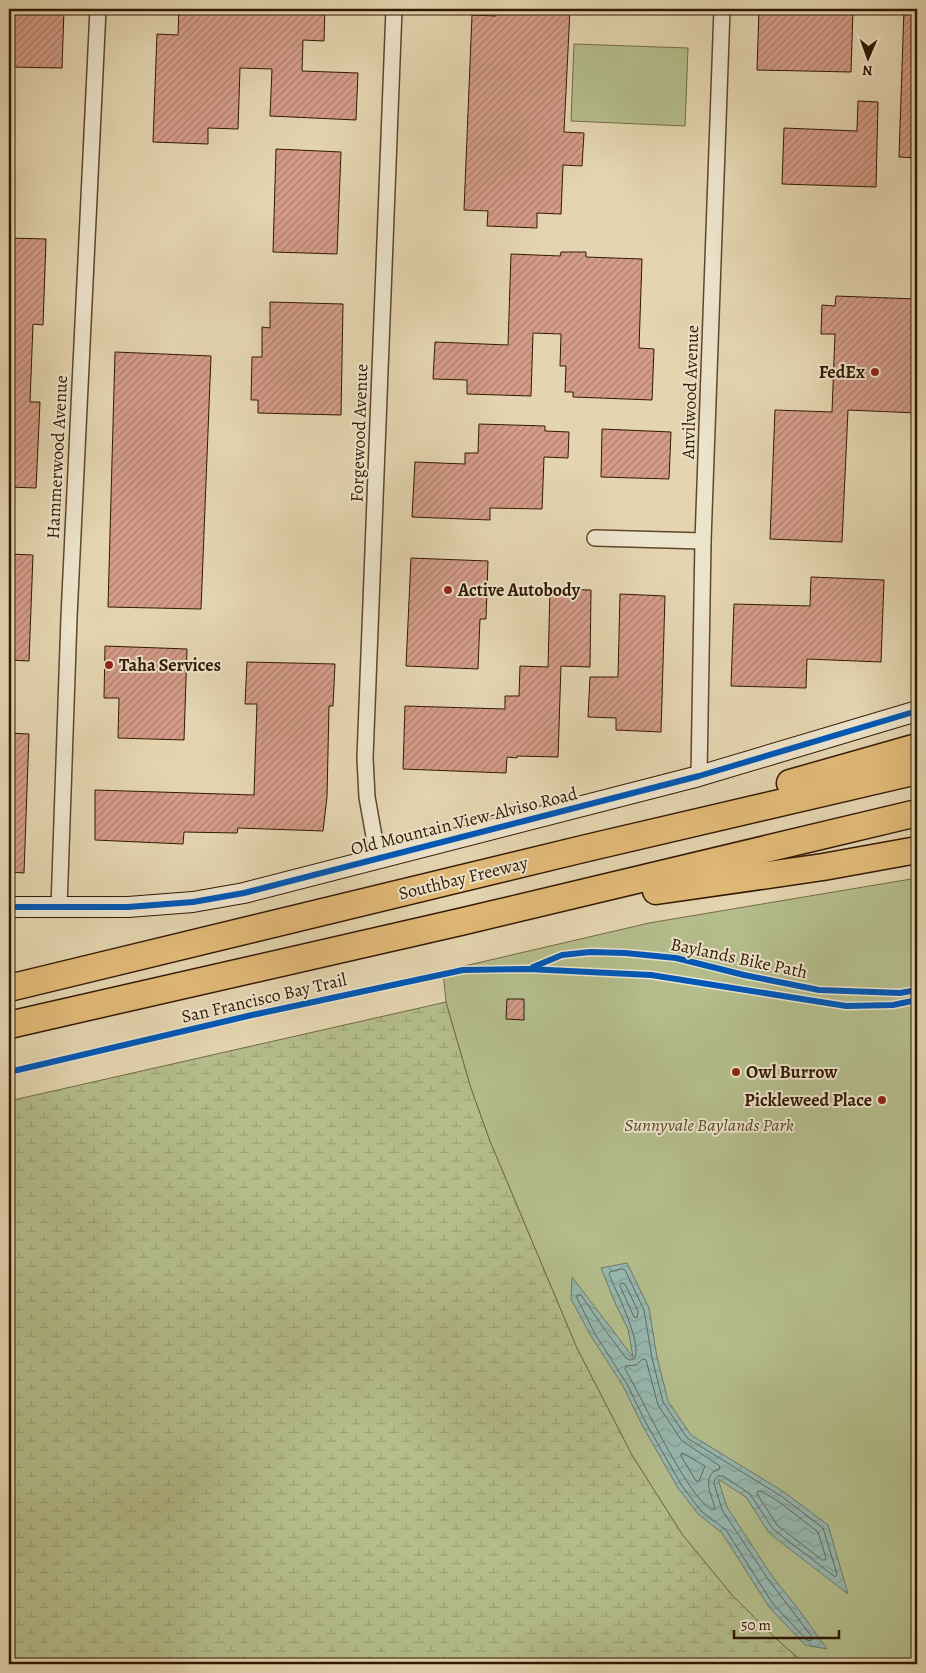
<svg xmlns="http://www.w3.org/2000/svg" width="926" height="1673" font-family="Alegreya,serif">
  <defs>
    <pattern id="wetland-marsh" width="20" height="14" patternUnits="userSpaceOnUse" patternTransform="scale(1.25)"><rect width="20" height="14" fill="#b4bd8c"/><path d="M1 5h8M5 5V1M11 12h8M15 12V8" fill="none" stroke="#9ba277"/></pattern>
    <pattern id="water-waves" width="16" height="10" patternUnits="userSpaceOnUse" patternTransform="scale(1.25)"><rect width="16" height="10" fill="#96b8b0"/><path d="M0 5q4-4 8 0t8 0" fill="none" stroke="#829d96"/></pattern>
    <pattern id="building-hatch" width="6" height="6" patternUnits="userSpaceOnUse" patternTransform="scale(1.25)"><rect width="6" height="6" fill="#d49c89"/><path d="M-1 1l2-2M0 6l6-6M5 7l2-2" fill="none" stroke="#ad7e6e"/></pattern>
  </defs>
  <rect width="100%" height="100%" fill="#e4d5b0"/>
  <filter id="stains"><feTurbulence type="fractalNoise" baseFrequency=".004" numOctaves="4"/><feColorMatrix values="0 0 0 0 .2 0 0 0 0 .09 0 0 0 0 .02 0 0 0 .5 -.17"/></filter>
  <radialGradient id="worn" r=".72"><stop offset=".6" stop-color="#630" stop-opacity="0"/><stop offset="1" stop-color="#630" stop-opacity=".3"/></radialGradient>
  <path fill="url(#wetland-marsh)" stroke="#746a48" d="M 446,1002 L 471,1088 L 490,1141 L 577,1348 L 632,1455 L 682,1534 L 732,1595 L 772,1635 L 805,1664 L 9,1664 L 9,1101 Z"/>
  <g fill="#b4bd8c" stroke="#746a48">
    <path d="M 574,44 L 688,48 L 685,126 L 571,121 Z"/>
    <path d="M 917,878 L 917,1664 L 805,1664 L 772,1635 L 732,1595 L 682,1534 L 632,1455 L 577,1348 L 490,1141 L 471,1088 L 446,1002 L 443,971 L 649,923 Z"/>
  </g>
  <path fill="url(#water-waves)" stroke="#6e786b" d="M 627,1263 L 649,1308 L 657,1357 L 668,1401 L 691,1435 L 784,1492 L 828,1525 L 848,1594 L 769,1533 L 746,1497 L 718,1479 L 727,1507 L 772,1576 L 799,1610 L 827,1649 L 805,1645 L 769,1607 L 722,1533 L 698,1514 L 678,1488 L 642,1425 L 623,1386 L 591,1336 L 571,1299 L 572,1277 L 633,1357 L 628,1329 L 616,1305 L 601,1268 Z"/>
  <g fill="none" stroke-linecap="round" stroke-linejoin="round">
    <g stroke="#64685a" stroke-width="1">
      <path d="M 622,1269 L 625,1270 L 644,1310 L 652,1358 L 663,1402 L 687,1438 L 781,1496 L 823,1528 L 837,1574 L 835,1577 L 773,1529 L 750,1494 L 723,1476 L 718,1476 L 715,1479 L 714,1483 L 722,1510 L 768,1579 L 812,1637 L 811,1641 L 807,1640 L 773,1604 L 726,1530 L 701,1511 L 682,1486 L 646,1423 L 627,1384 L 595,1334 L 577,1298 L 577,1295 L 581,1295 L 605,1330 L 626,1358 L 630,1360 L 634,1359 C 644,1345 615,1290 609,1274 L 610,1272 Z"/>
      <path d="M 622,1283 L 625,1284 L 638,1311 L 637,1318 L 634,1317 L 620,1286 Z"/>
      <path d="M 643,1359 L 646,1360 L 658,1405 L 682,1441 L 720,1466 L 719,1469 C 701,1475 711,1494 715,1508 L 713,1510 C 691,1504 640,1394 625,1369 L 626,1366 L 636,1365 Z"/>
      <path d="M 682,1453 L 705,1466 L 699,1481 L 696,1481 L 681,1456 Z"/>
      <path d="M 758,1491 L 761,1491 L 778,1501 L 818,1532 L 826,1558 L 825,1560 L 822,1560 L 777,1525 L 757,1494 Z"/>
    </g>
  </g>
  <g fill="url(#building-hatch)" stroke="#331803">
    <path d="M 9,9 L 64,9 L 62,68 L 9,67 Z"/>
    <path d="M 179,9 L 325,9 L 324,41 L 303,40 L 302,71 L 358,73 L 356,120 L 270,116 L 272,69 L 240,68 L 238,129 L 208,128 L 208,144 L 153,142 L 157,34 L 178,35 Z"/>
    <path d="M 497,9 L 570,9 L 564,132 L 584,133 L 582,166 L 563,165 L 561,214 L 537,213 L 537,228 L 487,226 L 488,211 L 464,210 L 472,15 L 496,16 Z"/>
    <path d="M 759,9 L 853,9 L 851,72 L 757,70 Z"/>
    <path d="M 904,9 L 917,9 L 917,158 L 899,157 Z"/>
    <path d="M 858,101 L 878,102 L 876,187 L 782,184 L 784,128 L 857,131 Z"/>
    <path d="M 276,149 L 341,152 L 337,254 L 273,252 Z"/>
    <path d="M 9,238 L 46,239 L 43,325 L 33,324 L 30,402 L 40,402 L 36,488 L 9,487 Z"/>
    <path d="M 561,252 L 586,252 L 586,257 L 642,259 L 639,348 L 654,349 L 652,400 L 573,397 L 573,392 L 565,392 L 566,366 L 560,366 L 561,334 L 533,333 L 531,396 L 467,394 L 467,380 L 433,379 L 435,342 L 508,345 L 511,254 L 560,256 Z"/>
    <path d="M 836,296 L 917,299 L 917,413 L 848,410 L 842,542 L 770,539 L 775,410 L 832,412 L 835,334 L 821,334 L 822,305 L 835,306 Z"/>
    <path d="M 270,302 L 343,304 L 341,415 L 258,413 L 258,400 L 251,400 L 252,357 L 262,357 L 262,327 L 270,328 Z"/>
    <path d="M 115,352 L 211,356 L 201,609 L 108,607 Z"/>
    <path d="M 479,424 L 545,426 L 545,431 L 569,432 L 568,458 L 544,457 L 542,509 L 490,508 L 490,520 L 412,517 L 415,462 L 465,464 L 465,453 L 478,453 Z"/>
    <path d="M 602,429 L 671,432 L 669,479 L 601,477 Z"/>
    <path d="M 9,554 L 33,555 L 29,661 L 9,660 Z"/>
    <path d="M 411,558 L 488,561 L 486,619 L 480,619 L 478,669 L 406,666 Z"/>
    <path d="M 811,577 L 884,580 L 881,662 L 807,659 L 806,688 L 731,686 L 734,604 L 810,606 Z"/>
    <path d="M 550,589 L 591,590 L 590,667 L 561,666 L 558,757 L 517,756 L 517,758 L 507,757 L 506,773 L 403,769 L 405,706 L 505,709 L 505,696 L 519,696 L 520,666 L 548,667 Z"/>
    <path d="M 620,594 L 665,596 L 661,732 L 616,730 L 616,718 L 588,717 L 590,677 L 618,677 Z"/>
    <path d="M 105,646 L 187,649 L 184,740 L 118,738 L 119,698 L 104,698 Z"/>
    <path d="M 247,662 L 335,664 L 333,706 L 329,706 L 327,797 L 323,831 L 238,828 L 237,833 L 184,832 L 183,844 L 95,840 L 95,790 L 254,795 L 257,704 L 245,704 Z"/>
    <path d="M 9,733 L 29,734 L 24,873 L 9,872 Z"/>
    <path d="M 507,999 L 524,999 L 524,1020 L 506,1019 Z"/>
  </g>
  <g fill="none" stroke-linecap="round" stroke-linejoin="round">
    <g stroke="#5f472e" stroke-width="18">
      <g id="street">
        <path d="M 595,538 L 703,541"/>
        <path d="M 699,776 L 703,541 L 722,9"/>
        <path d="M 378,859 L 367,797 L 365,758 L 394,9"/>
        <path d="M 59,908 L 69,617 L 98,9"/>
      </g>
    </g>
    <g stroke="#331803" stroke-width="22">
      <path id="secondary" d="M 9,907 L 128,907 L 193,902 L 244,893 L 699,776 L 917,711"/>
    </g>
    <g stroke="#331803" stroke-width="29">
      <g id="highway">
        <path d="M 790,783 L 917,747"/>
        <path d="M 656,891 L 823,867 L 917,850"/>
        <path d="M 9,988 L 587,848 L 917,771"/>
        <path d="M 9,1025 L 460,922 L 917,813"/>
      </g>
    </g>
    <use href="#street" stroke="#ede4cc" stroke-width="15"/>
    <use href="#secondary" stroke="#ede4cc" stroke-width="20"/>
    <use href="#highway" stroke="#e2ba78" stroke-width="26"/>
    <g stroke="#ede4cc" stroke-width="9">
      <g id="cycleway">
        <path d="M 9,907 L 128,907 L 193,902 L 244,893 L 699,776 L 917,711"/>
        <path d="M 533,967 L 562,955 L 590,952 L 625,953 L 676,958 L 744,975 L 819,990 L 900,993 L 917,990"/>
        <path d="M 9,1072 L 252,1015 L 463,970 L 528,969 L 651,975 L 846,1006 L 893,1005 L 917,1000"/>
      </g>
    </g>
    <use href="#cycleway" stroke="#0057b8" stroke-width="6"/>
  </g>
  <g fill="#8f2418" stroke="#ede4cc" stroke-width="2">
    <circle cx="875" cy="372" r="5"/>
    <circle cx="448" cy="590" r="5"/>
    <circle cx="109" cy="665" r="5"/>
    <circle cx="736" cy="1072" r="5"/>
    <circle cx="882" cy="1100" r="5"/>
  </g>
  <g text-anchor="middle" stroke-width="4" stroke-linejoin="round" paint-order="stroke">
    <g font-size="18" font-weight="bold" fill="#331803" stroke="#ede4cc" text-anchor="start">
      <text x="865" y="378" text-anchor="end">FedEx</text>
      <text x="458" y="596">Active Autobody</text>
      <text x="119" y="671">Taha Services</text>
      <text x="746" y="1078">Owl Burrow</text>
      <text x="872" y="1106" text-anchor="end">Pickleweed Place</text>
    </g>
    <g font-size="18" fill="#331803" stroke="#ede4cc">
      <text transform="translate(690 392) rotate(-88)" y="6">Anvilwood Avenue</text>
      <text transform="translate(359 433) rotate(-88)" y="6">Forgewood Avenue</text>
      <text transform="translate(57 457) rotate(-87)" y="6">Hammerwood Avenue</text>
      <text transform="translate(464 821) rotate(-14)" y="6">Old Mountain View-Alviso Road</text>
      <text transform="translate(463 878) rotate(-14)" y="6">Southbay Freeway</text>
      <text transform="translate(739 958) rotate(12)" y="6">Baylands Bike Path</text>
      <text transform="translate(264 998) rotate(-13)" y="6">San Francisco Bay Trail</text>
    </g>
    <g font-size="18" font-style="italic" fill="#5a4a2c" stroke="#ede4cc">
      <text x="709" y="1131">Sunnyvale Baylands Park</text>
    </g>
  </g>
  <rect width="926" height="1673" fill="none" stroke="#e4d5b0" stroke-width="30"/>
  <rect x="10" y="10" width="906" height="1653" fill="none" stroke="#331803" stroke-width="2.5"/>
  <rect x="15" y="15" width="896" height="1643" fill="none" stroke="#331803"/>
  <g transform="translate(868 58) rotate(182)" stroke="#ede4cc" stroke-width="4" paint-order="stroke">
  <path d="M0-4L9 19L0 12L-9 19Z" fill="#331803"/>
  <text y="-8" font-size="14" font-weight="bold" text-anchor="middle" fill="#331803">N</text>
  </g>
  <path d="M734 1630v8h105v-8" fill="none" stroke="#331803" stroke-width="2.5"/>
  <text x="741" y="1630" font-size="15" fill="#331803" stroke="#ede4cc" stroke-width="4" paint-order="stroke">50 m</text>
  <rect width="100%" height="100%" filter="url(#stains)"/>
  <rect width="100%" height="100%" fill="url(#worn)"/>
</svg>
